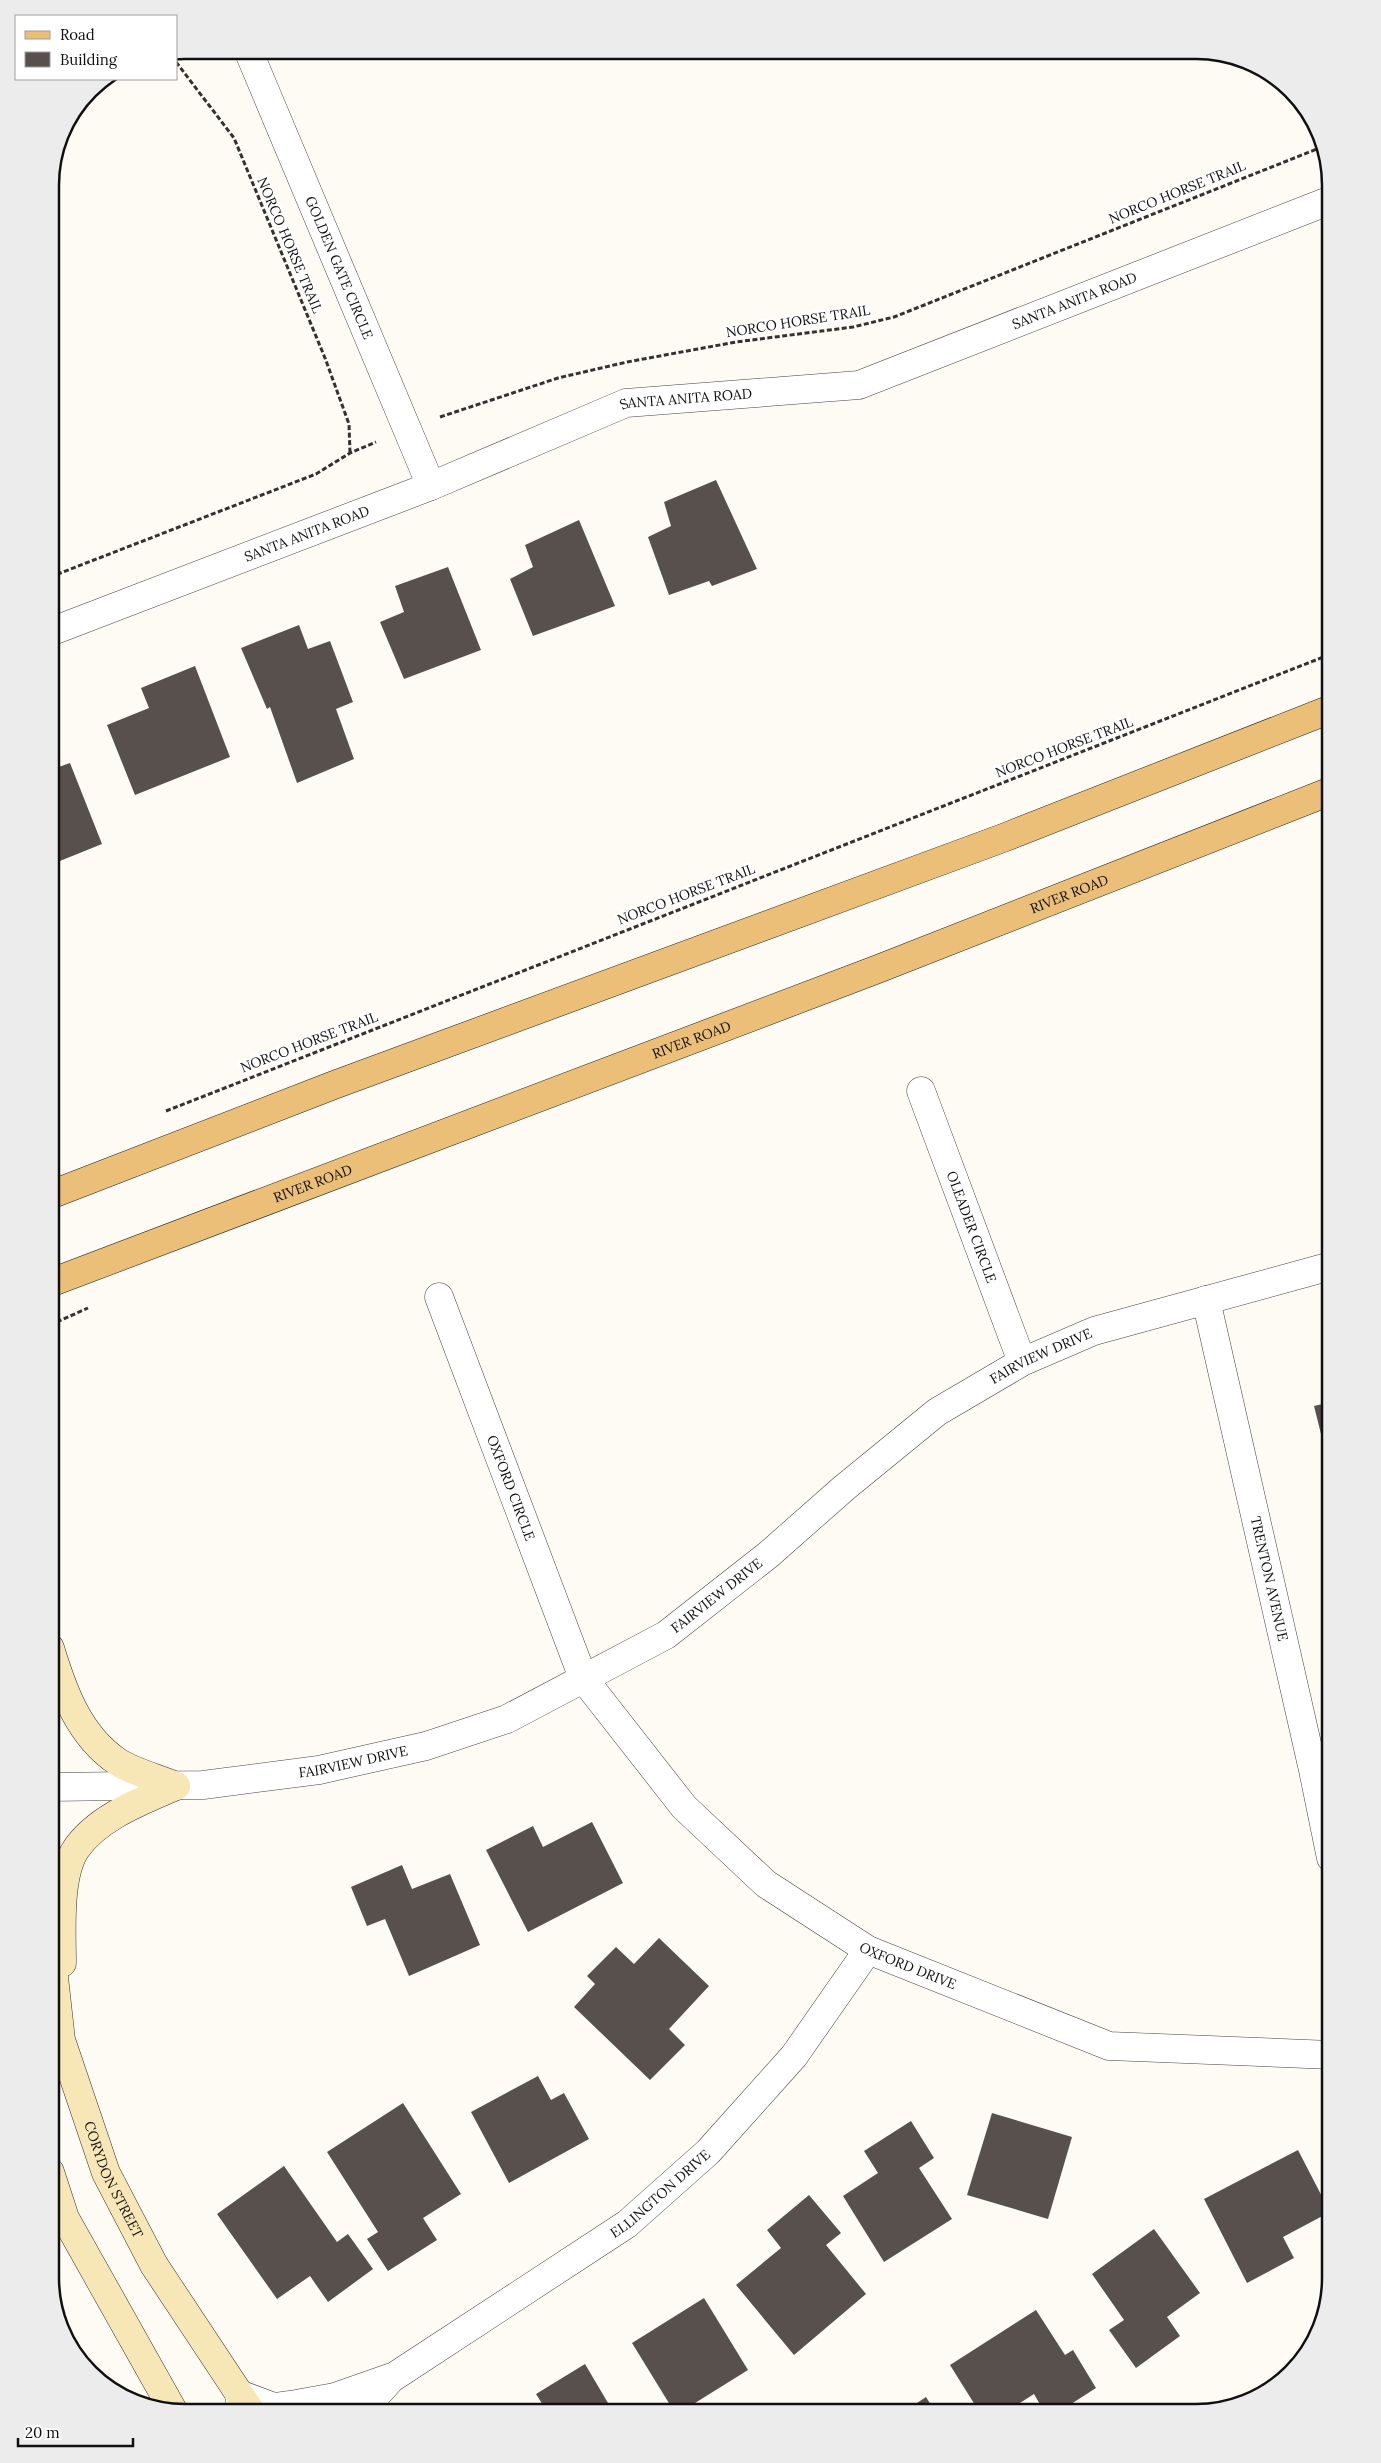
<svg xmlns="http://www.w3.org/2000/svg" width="1381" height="2463" font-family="Lora,serif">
  <rect width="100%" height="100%" fill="#fefbf4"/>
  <g fill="#58504d">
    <path d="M 716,480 L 757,569 L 712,586 L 709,581 L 669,595 L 648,537 L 671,526 L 664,502 Z"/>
    <path d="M 579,520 L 615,606 L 533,636 L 510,579 L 533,567 L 525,545 Z"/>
    <path d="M 448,567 L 481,650 L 404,679 L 380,622 L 404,612 L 395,586 Z"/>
    <path d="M 299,625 L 308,649 L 330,641 L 353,702 L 336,709 L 354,759 L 297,783 L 270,707 L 267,709 L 241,648 Z"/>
    <path d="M 195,666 L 230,757 L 135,795 L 107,725 L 149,708 L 141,688 Z"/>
    <path d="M 70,763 L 102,844 L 50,865 L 50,764 L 53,769 Z"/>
    <path d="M 1331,1402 L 1331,1470 L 1330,1470 L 1314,1406 Z"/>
    <path d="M 592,1822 L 623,1883 L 528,1932 L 486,1850 L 533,1826 L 543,1847 Z"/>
    <path d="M 402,1865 L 412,1889 L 450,1874 L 480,1945 L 409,1976 L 385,1919 L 367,1926 L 351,1887 Z"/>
    <path d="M 659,1938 L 709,1986 L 669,2029 L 685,2045 L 650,2080 L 574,2007 L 595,1984 L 587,1976 L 616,1947 L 634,1964 Z"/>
    <path d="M 538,2076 L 551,2100 L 564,2093 L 589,2139 L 509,2183 L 471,2112 Z"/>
    <path d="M 403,2103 L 461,2194 L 423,2218 L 437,2240 L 388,2271 L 367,2239 L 378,2232 L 327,2152 Z"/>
    <path d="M 992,2113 L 1072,2137 L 1048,2219 L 967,2195 Z"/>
    <path d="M 911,2121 L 934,2158 L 919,2168 L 952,2219 L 884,2262 L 843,2196 L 878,2173 L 864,2151 Z"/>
    <path d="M 1298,2150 L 1330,2212 L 1283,2237 L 1294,2258 L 1247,2283 L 1204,2199 Z"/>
    <path d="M 284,2166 L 337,2242 L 348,2234 L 373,2269 L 328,2302 L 310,2276 L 277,2299 L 217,2214 Z"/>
    <path d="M 809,2195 L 841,2233 L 826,2245 L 866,2294 L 794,2355 L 736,2285 L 781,2248 L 767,2230 Z"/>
    <path d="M 1154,2229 L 1200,2293 L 1167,2317 L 1180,2336 L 1136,2368 L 1109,2330 L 1124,2320 L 1092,2274 Z"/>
    <path d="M 704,2298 L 748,2370 L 679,2413 L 675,2413 L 632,2343 Z"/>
    <path d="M 1036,2310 L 1065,2355 L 1073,2350 L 1096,2388 L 1057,2413 L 1045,2413 L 1034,2394 L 1004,2413 L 980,2413 L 950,2365 Z"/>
    <path d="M 585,2364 L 608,2403 L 597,2409 L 599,2413 L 548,2413 L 536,2394 Z"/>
    <path d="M 926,2397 L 936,2413 L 902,2413 Z"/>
  </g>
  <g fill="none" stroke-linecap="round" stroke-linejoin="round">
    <g stroke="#434343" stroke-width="29">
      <g id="street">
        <path id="s1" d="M 248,50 L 431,486"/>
        <path id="s2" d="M 50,632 L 431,486 L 626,403 L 859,385 L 1331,200"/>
        <path id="s3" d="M 921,1091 L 1022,1362"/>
        <path id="s4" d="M 439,1297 L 583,1678 L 684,1807 L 766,1884 L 868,1950 L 1109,2046 L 1331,2055"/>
        <path id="s5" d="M 1206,1300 L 1313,1770 L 1331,1858"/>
        <path id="s6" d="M 50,1787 L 203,1785 L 319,1770 L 426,1746 L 507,1719 L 666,1635 L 768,1555 L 844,1488 L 937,1412 L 1022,1362 L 1094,1331 L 1331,1266"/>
        <path id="s7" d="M 241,2408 L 239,2394 L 274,2407 L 296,2404 L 335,2397 L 395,2376 L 627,2224 L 708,2152 L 794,2056 L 868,1950"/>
        <path d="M 360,2413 L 390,2380"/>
      </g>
    </g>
    <g stroke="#323232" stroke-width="29">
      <g id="secondary">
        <path d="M 50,1648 C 63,1691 79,1736 118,1762 C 135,1773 158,1778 176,1786"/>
        <path id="s8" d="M 50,1941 L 61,2040 L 106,2173 L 154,2265 L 252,2413"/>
        <path d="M 62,1963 C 62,1931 58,1876 76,1849 C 98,1817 142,1801 176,1786"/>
        <path d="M 50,2172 L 65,2218 L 174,2412"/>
      </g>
    </g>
    <g stroke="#212121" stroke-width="29">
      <g id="primary">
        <path d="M 50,1195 L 334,1085 L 1003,838 L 1331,709"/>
        <path id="s9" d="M 50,1283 L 878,969 L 1331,791"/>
      </g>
    </g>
    <g stroke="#323232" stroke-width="3" stroke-dasharray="5 2.5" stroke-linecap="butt">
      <path d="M 176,62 L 234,138 L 325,358 L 349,424 L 350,453"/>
      <path d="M 440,417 L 558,378 L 627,362 L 736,342 L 853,327 L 894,317 L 1322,147"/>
      <path d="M 50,577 L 316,474 L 350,453 L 376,442"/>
      <path d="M 166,1111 L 1331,654"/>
      <path d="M 50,1325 L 88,1308"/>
    </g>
    <use href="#street" stroke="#fff" stroke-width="28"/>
    <use href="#secondary" stroke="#f7e7b6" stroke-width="28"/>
    <use href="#primary" stroke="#ebbf77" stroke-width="28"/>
  </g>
  <g text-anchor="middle" stroke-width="5" stroke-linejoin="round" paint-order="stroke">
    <g font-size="14" fill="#101010" stroke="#fff">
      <text transform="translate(1177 192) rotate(-22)" y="5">NORCO HORSE TRAIL</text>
      <text transform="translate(290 245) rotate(67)" y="5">NORCO HORSE TRAIL</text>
      <text dy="5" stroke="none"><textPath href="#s1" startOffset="236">GOLDEN GATE CIRCLE</textPath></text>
      <text dy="5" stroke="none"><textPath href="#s2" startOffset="1085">SANTA ANITA ROAD</textPath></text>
      <text transform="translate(798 321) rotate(-9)" y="5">NORCO HORSE TRAIL</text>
      <text dy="5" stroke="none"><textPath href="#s2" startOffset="680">SANTA ANITA ROAD</textPath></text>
      <text dy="5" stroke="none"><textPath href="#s2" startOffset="275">SANTA ANITA ROAD</textPath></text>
      <text transform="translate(1064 747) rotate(-21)" y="5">NORCO HORSE TRAIL</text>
      <text transform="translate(686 894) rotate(-21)" y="5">NORCO HORSE TRAIL</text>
      <text dy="5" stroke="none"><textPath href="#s9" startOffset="1091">RIVER ROAD</textPath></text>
      <text dy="5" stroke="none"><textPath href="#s9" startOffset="686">RIVER ROAD</textPath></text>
      <text transform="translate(309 1042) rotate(-21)" y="5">NORCO HORSE TRAIL</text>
      <text dy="5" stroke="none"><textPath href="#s9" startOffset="281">RIVER ROAD</textPath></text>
      <text dy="5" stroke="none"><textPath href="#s3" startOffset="145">OLEADER CIRCLE</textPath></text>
      <text dy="5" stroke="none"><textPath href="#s6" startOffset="1114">FAIRVIEW DRIVE</textPath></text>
      <text dy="5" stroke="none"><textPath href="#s4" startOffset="204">OXFORD CIRCLE</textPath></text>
      <text dy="5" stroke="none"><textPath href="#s5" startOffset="286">TRENTON AVENUE</textPath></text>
      <text dy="5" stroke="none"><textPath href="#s6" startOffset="709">FAIRVIEW DRIVE</textPath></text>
      <text dy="5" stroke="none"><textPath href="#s6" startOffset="305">FAIRVIEW DRIVE</textPath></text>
      <text dy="5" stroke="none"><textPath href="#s4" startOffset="848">OXFORD DRIVE</textPath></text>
      <text dy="5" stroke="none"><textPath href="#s8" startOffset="249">CORYDON STREET</textPath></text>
      <text dy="5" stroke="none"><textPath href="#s7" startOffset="499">ELLINGTON DRIVE</textPath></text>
    </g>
  </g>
  <path d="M0 0H1381V2463H0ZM185 59H1196A126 126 0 0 1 1322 185V2278A126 126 0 0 1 1196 2404H185A126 126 0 0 1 59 2278V185A126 126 0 0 1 185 59Z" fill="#ececec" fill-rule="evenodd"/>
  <path fill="none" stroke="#101010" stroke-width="2.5" d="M185 59H1196A126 126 0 0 1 1322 185V2278A126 126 0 0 1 1196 2404H185A126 126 0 0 1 59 2278V185A126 126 0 0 1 185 59Z"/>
  <rect x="15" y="15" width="162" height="65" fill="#ffffff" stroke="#9f9f9f"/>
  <rect x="25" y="31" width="25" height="8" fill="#ebbf77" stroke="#9f9f9f"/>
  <text x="60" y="40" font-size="15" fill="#101010">Road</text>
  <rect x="25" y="52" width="25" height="15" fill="#58504d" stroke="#9f9f9f"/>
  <text x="60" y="65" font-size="15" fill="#101010">Building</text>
  <path d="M18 2438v8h115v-8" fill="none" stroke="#101010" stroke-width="2.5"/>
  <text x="25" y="2438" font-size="15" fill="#101010" stroke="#ffffff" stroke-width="4" paint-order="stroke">20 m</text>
</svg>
